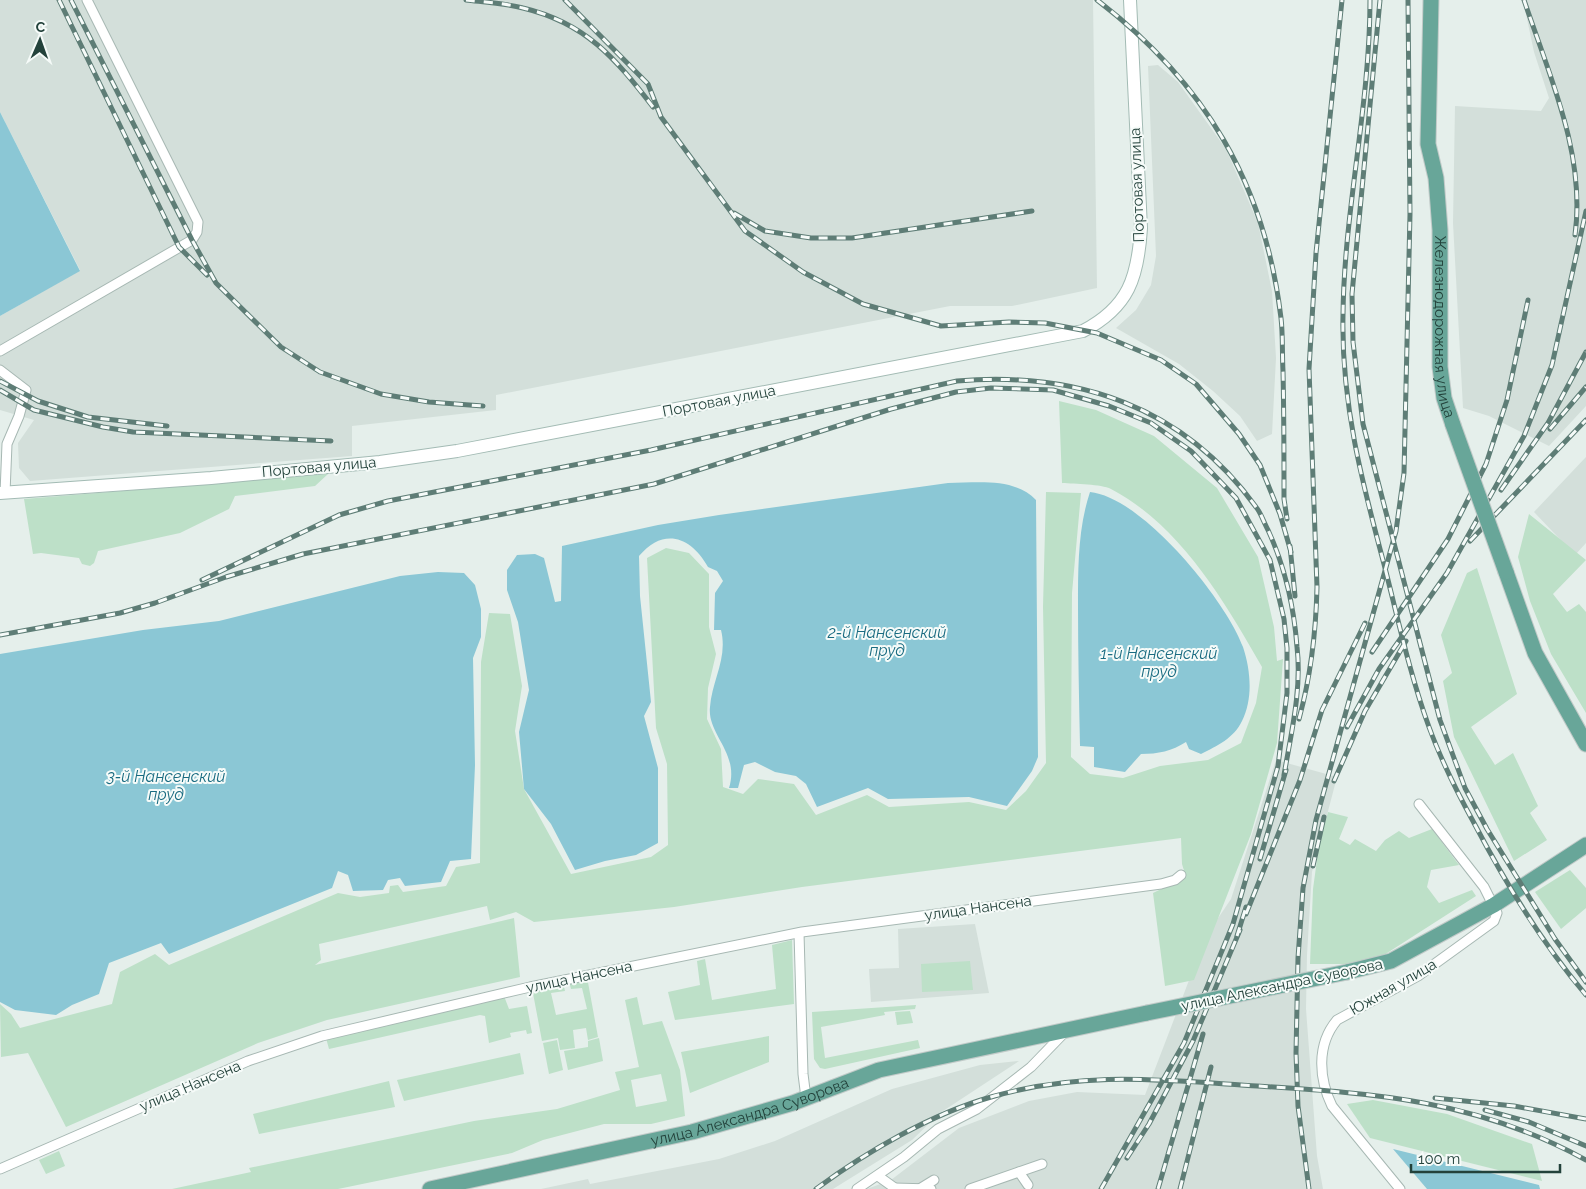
<svg xmlns="http://www.w3.org/2000/svg" width="1586" height="1189" font-family="Raleway,sans-serif">
  <rect width="100%" height="100%" fill="#e5efeb"/>
  <g fill="#d3dfda">
    <path d="M 0,0 L 1093,0 L 1097,288 L 1012,306 L 950,306 L 496,395 L 496,410 L 352,426 L 352,456 L 30,481 L 19,468 L 18,443 L 34,420 L 0,410 L 0,316 L 80,270 L 0,112 Z"/>
    <path d="M 1523,0 L 1586,0 L 1586,406 L 1549,446 L 1489,416 L 1463,408 L 1453,223 L 1455,106 L 1541,111 L 1549,98 L 1534,52 Z"/>
    <path d="M 1158,65 L 1178,82 L 1226,149 L 1258,223 L 1272,291 L 1276,358 L 1272,434 L 1257,441 L 1240,416 L 1213,391 L 1179,364 L 1116,328 L 1136,310 L 1151,285 L 1156,256 L 1148,66 Z"/>
    <path d="M 1586,457 L 1586,543 L 1575,555 L 1534,512 Z"/>
    <path d="M 1276,760 L 1337,777 L 1312,872 L 1307,955 L 1306,1009 L 1317,1156 L 1323,1189 L 867,1189 L 891,1180 L 959,1128 L 1029,1101 L 1077,1092 L 1145,1095 L 1206,936 L 1231,899 Z"/>
    <path d="M 975,924 L 989,993 L 871,1002 L 869,969 L 899,968 L 898,929 Z"/>
    <path d="M 1019,1061 L 940,1113 L 912,1140 L 833,1189 L 541,1189 L 588,1179 L 590,1184 L 719,1159 L 775,1141 L 892,1089 L 980,1065 Z"/>
  </g>
  <g fill="#bde0c8" fill-rule="evenodd">
    <path d="M 1059,401 L 1096,410 L 1154,436 L 1217,488 L 1258,557 L 1274,627 L 1277,661 L 1283,659 L 1277,743 L 1251,834 L 1194,980 L 1165,986 L 1153,893 L 1186,877 L 1182,864 L 1181,838 L 802,887 L 674,907 L 534,922 L 516,912 L 490,920 L 487,906 L 319,944 L 321,960 L 315,965 L 514,918 L 520,977 L 327,1020 L 258,1043 L 66,1127 L 28,1053 L 1,1057 L 0,1004 L 11,1014 L 20,1028 L 112,1004 L 120,972 L 155,954 L 169,965 L 338,893 L 360,897 L 389,893 L 390,886 L 398,885 L 403,892 L 446,886 L 456,867 L 480,863 L 481,662 L 489,613 L 510,614 L 522,686 L 515,731 L 524,789 L 571,874 L 651,857 L 668,845 L 667,764 L 656,728 L 647,558 L 666,548 L 689,553 L 709,574 L 709,627 L 716,654 L 708,688 L 707,719 L 721,749 L 723,787 L 743,794 L 758,779 L 794,784 L 816,815 L 867,795 L 889,807 L 969,802 L 1006,810 L 1026,791 L 1046,763 L 1043,607 L 1046,492 L 1081,493 L 1072,593 L 1071,757 L 1090,774 L 1123,778 L 1160,766 L 1208,760 L 1241,743 L 1256,703 L 1262,667 C 1225,602 1180,525 1111,489 C 1101,484 1075,484 1062,483 Z"/>
    <path d="M 328,474 L 315,486 L 235,496 L 229,509 L 180,533 L 98,551 L 94,563 L 90,566 L 82,564 L 79,558 L 41,553 L 33,554 L 24,499 Z"/>
    <path d="M 1529,514 L 1586,560 L 1553,594 L 1567,612 L 1579,604 L 1586,612 L 1586,713 L 1551,654 L 1530,601 L 1518,557 Z"/>
    <path d="M 1477,568 L 1517,694 L 1471,727 L 1495,765 L 1513,753 L 1538,806 L 1530,813 L 1547,840 L 1514,861 L 1454,737 L 1443,681 L 1452,673 L 1441,635 L 1467,573 Z"/>
    <path d="M 1328,812 L 1348,817 L 1339,839 L 1350,845 L 1355,839 L 1376,851 L 1385,840 L 1399,831 L 1409,838 L 1432,829 L 1459,865 L 1431,870 L 1427,887 L 1439,903 L 1472,890 L 1476,896 L 1384,955 L 1348,964 L 1310,964 L 1313,889 L 1319,845 Z"/>
    <path d="M 1570,870 L 1586,888 L 1586,908 L 1561,929 L 1535,892 Z"/>
    <path d="M 792,940 L 794,1004 L 675,1020 L 668,992 L 700,985 L 697,961 L 705,959 L 712,1000 L 776,989 L 772,945 Z"/>
    <path d="M 970,961 L 973,990 L 922,992 L 921,964 Z"/>
    <path d="M 587,977 L 598,1037 L 588,1040 L 586,1028 L 573,1030 L 575,1048 L 560,1050 L 558,1038 L 542,1041 L 532,988 L 563,982 L 565,991 L 551,993 L 556,1015 L 587,1009 L 582,988 L 571,989 L 569,981 Z"/>
    <path d="M 504,996 L 509,1009 L 527,1006 L 532,1033 L 527,1034 L 526,1030 L 510,1033 L 511,1037 L 489,1043 L 485,1016 L 480,1015 L 329,1049 L 326,1038 Z"/>
    <path d="M 637,997 L 643,1025 L 662,1021 L 680,1070 L 685,1116 L 651,1124 L 604,1124 L 543,1140 L 512,1153 L 338,1189 L 172,1189 L 251,1172 L 249,1168 L 474,1121 L 557,1109 L 620,1090 L 615,1072 L 639,1067 L 625,1000 ZM 661,1074 L 667,1101 L 636,1107 L 631,1080 Z"/>
    <path d="M 916,1005 L 915,1009 L 884,1012 L 885,1015 L 821,1027 L 825,1058 L 918,1040 L 920,1048 L 825,1069 L 820,1068 L 814,1059 L 812,1012 Z"/>
    <path d="M 910,1011 L 913,1023 L 897,1025 L 895,1012 Z"/>
    <path d="M 769,1036 L 769,1062 L 690,1093 L 681,1052 Z"/>
    <path d="M 599,1038 L 603,1061 L 568,1070 L 564,1051 L 588,1047 L 588,1041 Z"/>
    <path d="M 557,1040 L 563,1070 L 549,1074 L 543,1043 Z"/>
    <path d="M 520,1053 L 524,1074 L 404,1101 L 397,1080 Z"/>
    <path d="M 389,1081 L 395,1107 L 259,1134 L 253,1114 Z"/>
    <path d="M 1373,1100 L 1447,1114 L 1532,1144 L 1542,1181 L 1370,1138 L 1347,1104 Z"/>
    <path d="M 59,1151 L 65,1166 L 46,1174 L 39,1160 Z"/>
  </g>
  <g fill="#8bc7d5">
    <path d="M 0,112 L 80,271 L 0,316 Z"/>
    <path d="M 948,483 C 977,483 1014,477 1036,500 L 1038,757 L 1032,771 L 1007,806 L 969,797 L 888,799 L 868,788 L 817,807 L 806,784 L 796,776 L 775,772 L 755,762 L 744,765 L 738,788 L 729,788 C 740,753 707,735 710,707 C 712,680 728,658 721,630 L 714,630 L 715,593 L 723,581 L 717,571 L 708,567 C 691,536 663,527 639,556 L 640,596 L 651,702 L 644,716 L 658,768 L 658,843 L 636,855 L 605,861 L 575,870 L 551,824 L 524,789 L 519,732 L 529,690 L 518,622 L 507,590 L 507,570 L 517,555 L 535,554 L 544,558 L 555,602 L 561,601 L 562,546 L 658,525 L 719,515 Z"/>
    <path d="M 1090,492 C 1142,497 1226,600 1243,647 C 1251,671 1253,699 1242,721 C 1234,738 1217,746 1201,754 L 1189,749 L 1186,742 C 1172,751 1158,754 1141,754 L 1125,772 L 1094,767 L 1094,747 L 1080,746 C 1079,699 1078,652 1078,605 C 1078,567 1078,528 1090,492 Z"/>
    <path d="M 438,572 L 464,573 L 475,585 L 481,609 L 481,637 L 473,658 L 475,765 L 471,859 L 450,861 L 441,882 L 405,886 L 400,878 L 388,880 L 383,890 L 353,891 L 348,875 L 338,871 L 332,888 L 169,954 L 161,943 L 109,963 L 99,994 L 72,1005 L 56,1015 L 15,1010 L 0,1002 L 0,654 L 143,630 L 219,621 L 400,576 Z"/>
    <path d="M 1393,1149 L 1539,1185 L 1540,1189 L 1427,1189 Z"/>
  </g>
  <g fill="none" stroke-linecap="round" stroke-linejoin="round">
    <g stroke="#a7b8b3" stroke-width="11">
      <g id="minor">
        <path d="M 0,351 L 192,240 L 197,232 L 198,222 L 87,0"/>
        <path d="M 0,370 L 26,390 L 19,416 L 7,444 L 5,493"/>
        <path d="M 799,933 L 803,1074 L 806,1098"/>
        <path d="M 0,1169 L 248,1061 L 322,1036 L 530,987 L 802,932 L 1161,884 L 1175,880 L 1181,875"/>
        <path d="M 1019,1172 L 1028,1185"/>
        <path d="M 878,1176 L 896,1189"/>
        <path d="M 894,1188 L 931,1189"/>
        <path d="M 921,1188 L 934,1180"/>
        <path d="M 857,1189 L 904,1157 L 938,1129 L 977,1109 L 1031,1067 L 1065,1032"/>
        <path d="M 970,1189 L 1042,1164"/>
        <path d="M 1400,1189 L 1332,1106 C 1319,1079 1316,1045 1337,1020 L 1418,976 L 1494,921 L 1497,913 L 1484,887 L 1419,804"/>
      </g>
    </g>
    <g stroke="#a3bbb4" stroke-width="14">
      <path id="secondary" d="M 0,493 L 211,478 L 380,462 L 457,451 L 1083,331 C 1129,307 1138,277 1141,228 L 1130,0"/>
    </g>
    <g stroke="#c1cac8" stroke-width="17">
      <g id="primary">
        <path id="s1" d="M 1431,0 L 1428,144 L 1436,178 L 1440,230 L 1440,367 L 1444,398 L 1453,425"/>
        <path d="M 1506,572 L 1535,653 L 1586,744"/>
        <path d="M 1347,972 L 1391,961 L 1494,905 L 1586,845"/>
        <path id="s2" d="M 430,1189 L 692,1132 L 793,1103 L 879,1070 L 1147,1013"/>
      </g>
    </g>
    <use href="#minor" stroke="#fff" stroke-width="9"/>
    <use href="#secondary" stroke="#fff" stroke-width="12"/>
    <use href="#primary" stroke="#68a699" stroke-width="15"/>
    <g stroke="#5e7d76" stroke-width="5">
      <g id="rail">
        <path d="M 59,0 L 179,247 L 207,275"/>
        <path d="M 71,0 L 192,240 L 216,283 L 281,347 L 320,372 L 381,394 L 429,402 L 483,406"/>
        <path d="M 466,0 C 484,2 504,3 523,8 C 586,23 615,58 653,107"/>
        <path d="M 565,0 L 648,84 L 661,117 L 745,231 L 803,272 L 863,304 L 941,326 L 1009,322 L 1045,323 L 1097,333 L 1161,360 L 1196,384 L 1239,434 L 1260,465 L 1280,514 L 1291,552"/>
        <path d="M 1097,0 C 1204,82 1265,183 1281,318 C 1283,335 1282,353 1283,371 C 1284,414 1284,456 1284,499 L 1287,519"/>
        <path d="M 1370,0 C 1370,106 1344,210 1343,315 C 1341,402 1362,482 1384,564 C 1398,619 1410,675 1429,727 C 1441,760 1457,792 1474,823 C 1506,884 1541,942 1586,995"/>
        <path d="M 1380,0 L 1352,294 L 1353,342 L 1363,424 L 1440,720 L 1465,788 L 1487,829 L 1555,939 L 1586,982"/>
        <path d="M 1524,0 C 1549,75 1586,154 1575,235"/>
        <path d="M 734,213 L 765,231 L 811,238 L 852,238 L 1032,211"/>
        <path d="M 0,381 L 38,401 L 88,417 L 167,426"/>
        <path d="M 0,390 L 34,410 L 103,427 L 133,432 L 331,441"/>
        <path d="M 1550,429 L 1586,387"/>
        <path d="M 1501,490 L 1548,423 L 1586,352"/>
        <path d="M 1470,541 L 1586,420"/>
        <path d="M 1290,546 L 1295,596"/>
        <path d="M 202,580 L 339,515 L 388,501 L 651,450 L 957,381 C 1077,371 1183,406 1256,507 C 1261,513 1264,523 1268,530 C 1285,567 1294,607 1297,647 C 1302,689 1291,734 1284,775"/>
        <path d="M 0,635 L 120,613 L 155,603 L 226,577 L 303,554 L 654,484 L 891,409 L 956,392 L 991,388 L 1053,390 L 1109,406 L 1151,423 L 1191,451 L 1236,498 L 1270,560 L 1284,619 L 1287,648 L 1287,693 L 1278,766 L 1233,924 L 1184,1043 L 1101,1189"/>
        <path d="M 1372,652 L 1448,539 L 1486,464 L 1507,400 L 1528,300"/>
        <path d="M 1299,719 C 1311,675 1316,632 1317,587 L 1309,369 L 1316,253 L 1342,0"/>
        <path d="M 1347,727 L 1379,669 L 1447,573 L 1524,436 L 1552,365 L 1586,211"/>
        <path d="M 1334,781 L 1365,711 L 1406,641"/>
        <path d="M 1260,859 L 1286,770"/>
        <path d="M 1313,866 L 1324,817"/>
        <path d="M 1246,914 L 1300,780 L 1322,710 L 1365,623"/>
        <path d="M 1237,936 L 1246,907"/>
        <path d="M 1435,1098 L 1514,1106 L 1586,1119"/>
        <path d="M 1485,1110 L 1529,1122 L 1586,1146"/>
        <path d="M 1127,1158 L 1149,1124 L 1193,1041 L 1240,930"/>
        <path d="M 816,1189 C 866,1152 931,1114 991,1097 C 1078,1072 1152,1079 1241,1085 C 1367,1093 1471,1097 1586,1160"/>
        <path d="M 1158,1189 L 1203,1034"/>
        <path d="M 1180,1189 L 1211,1067"/>
        <path d="M 1309,1189 L 1298,1106 L 1296,1053 L 1298,958 L 1303,888 L 1316,820 L 1396,531 L 1404,473 L 1410,214 L 1408,0"/>
      </g>
    </g>
    <use href="#rail" stroke="#f6fbf9" stroke-width="3" stroke-dasharray="9" stroke-linecap="butt"/>
    <g stroke="#c1cac8" stroke-width="17" stroke-linecap="butt">
      <g id="primary-bridge">
        <path d="M 1453,425 L 1506,572"/>
        <path d="M 1147,1013 L 1347,972"/>
      </g>
    </g>
    <use href="#primary-bridge" stroke="#68a699" stroke-width="15"/>
  </g>
  <g text-anchor="middle" stroke-width="4" stroke-linejoin="round" paint-order="stroke">
    <g font-size="15" fill="#23423b" stroke="#f6fbf9">
      <text transform="translate(1137 185) rotate(-92)" y="5">Портовая улица</text>
      <text dy="5" stroke="none"><textPath href="#s1" startOffset="328">Железнодорожная улица</textPath></text>
      <text transform="translate(719 401) rotate(-11)" y="5">Портовая улица</text>
      <text transform="translate(319 467) rotate(-5)" y="5">Портовая улица</text>
      <text transform="translate(978 908) rotate(-8)" y="5">улица Нансена</text>
      <text transform="translate(579 977) rotate(-12)" y="5">улица Нансена</text>
      <text transform="translate(1282 985) rotate(-12)" y="5">улица Александра Суворова</text>
      <text transform="translate(1393 987) rotate(-30)" y="5">Южная улица</text>
      <text transform="translate(190 1086) rotate(-23)" y="5">улица Нансена</text>
      <text dy="5" stroke="none"><textPath href="#s2" startOffset="329">улица Александра Суворова</textPath></text>
    </g>
    <g font-size="16" font-style="italic" fill="#196b81" stroke="#f6fbf9">
      <text x="887" y="638">2-й Нансенский<tspan x="887" dy="18">пруд</tspan></text>
      <text x="1159" y="659">1-й Нансенский<tspan x="1159" dy="18">пруд</tspan></text>
      <text x="166" y="782">3-й Нансенский<tspan x="166" dy="18">пруд</tspan></text>
    </g>
  </g>
  <g transform="translate(40 40) rotate(2)" stroke="#f6fbf9" stroke-width="4" paint-order="stroke">
  <path d="M0-4L9 19L0 12L-9 19Z" fill="#23423b"/>
  <text y="-8" font-size="14" font-weight="bold" text-anchor="middle" fill="#23423b">С</text>
  </g>
  <path d="M1411 1164v8h149v-8" fill="none" stroke="#23423b" stroke-width="2.5"/>
  <text x="1418" y="1164" font-size="15" fill="#23423b" stroke="#f6fbf9" stroke-width="4" paint-order="stroke">100 m</text>
</svg>
